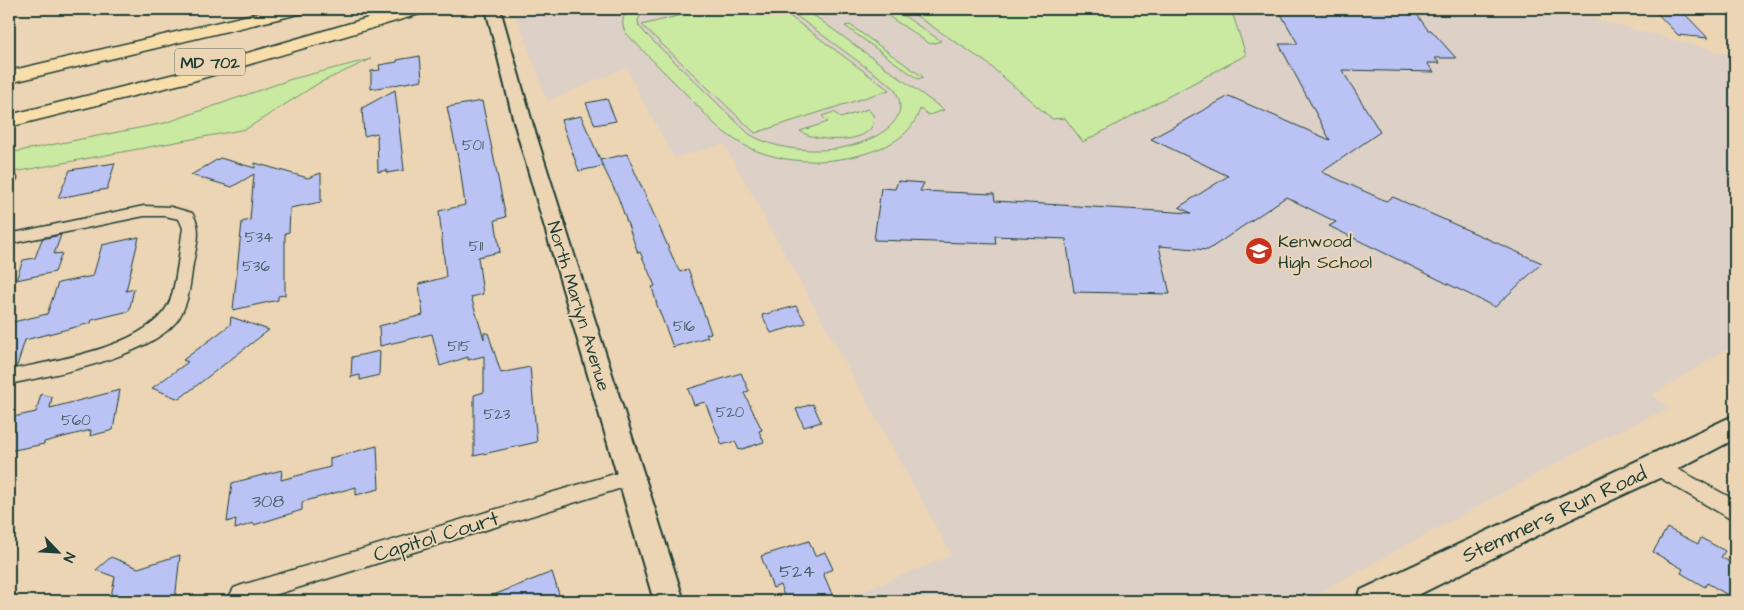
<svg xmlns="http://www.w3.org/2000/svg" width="1744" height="610" font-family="'Architects Daughter',sans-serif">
  <rect width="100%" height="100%" fill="#ebd5b4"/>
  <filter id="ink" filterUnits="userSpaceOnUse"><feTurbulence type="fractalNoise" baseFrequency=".02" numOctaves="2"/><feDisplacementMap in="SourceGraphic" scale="10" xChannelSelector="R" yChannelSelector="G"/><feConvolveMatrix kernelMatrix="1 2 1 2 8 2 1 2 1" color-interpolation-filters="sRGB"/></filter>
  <g filter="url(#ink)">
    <path fill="#ddd0c7" d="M 539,9 L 1556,9 L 1735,56 L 1735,344 L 1652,395 L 1669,408 L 1605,437 L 1304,601 L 839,601 L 952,555 L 724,144 L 674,158 L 626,68 L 547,101 L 520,24 L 515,17 Z"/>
    <g fill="#caeaa2" stroke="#74946b">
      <path d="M 627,9 L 644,9 L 638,20 L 639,26 L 645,33 L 749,134 C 774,149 807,152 835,149 C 865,145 919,124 893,87 L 787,9 L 805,9 L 944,110 L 929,115 L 920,109 C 912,135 891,145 867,153 C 821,167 767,164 728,135 C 716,127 705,114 695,103 C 672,80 648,56 625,32 C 621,23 623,17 627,9 Z"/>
      <path d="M 705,9 L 780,9 L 889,90 L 755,133 L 642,25 Z"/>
      <path d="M 878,9 L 894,9 L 941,41 L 930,44 Z"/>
      <path d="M 906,9 L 1231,9 L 1246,55 L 1083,142 L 1065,118 L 1052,119 L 987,63 Z"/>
      <path d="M 850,25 L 923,77 L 918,79 L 845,26 Z"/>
      <path d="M 371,59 L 319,83 L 246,129 L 9,173 L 9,153 L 165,123 L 292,79 Z"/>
      <path d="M 868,109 L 873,115 C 880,146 816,143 800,131 L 828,122 L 822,116 L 834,112 L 841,118 Z"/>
    </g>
    <g fill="#bbc3f4" stroke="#1f3d34">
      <path d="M 1278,9 L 1413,9 L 1428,30 L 1431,30 L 1456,58 L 1434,58 L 1440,63 L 1427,63 L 1434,72 L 1342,70 L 1380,132 L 1322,172 L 1386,201 L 1393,197 L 1542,263 L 1495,307 L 1329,226 L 1336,222 L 1286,197 L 1208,250 L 1159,246 L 1170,294 L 1074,292 L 1066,239 L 995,236 L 996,244 L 874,240 L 881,188 L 895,189 L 898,181 L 924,183 L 920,191 L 994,194 L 995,201 L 1191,213 L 1179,207 L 1228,176 L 1151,139 L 1229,96 L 1330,140 L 1279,44 L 1298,44 Z"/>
      <path d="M 1653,9 L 1680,9 L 1708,38 L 1678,35 Z"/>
      <path d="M 420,56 L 422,80 L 371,89 L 371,71 L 380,70 L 379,65 L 397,62 L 397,60 Z"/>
      <path d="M 395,90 L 404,170 L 387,173 L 387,170 L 378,172 L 377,133 L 364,136 L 362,108 Z"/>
      <path d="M 607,99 L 616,121 L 595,125 L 586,103 Z"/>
      <path d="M 482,101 L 506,217 L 495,220 L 500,252 L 478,257 L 483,294 L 471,297 L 484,339 L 484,333 L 488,333 L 501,373 L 530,367 L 537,442 L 474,456 L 474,395 L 484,392 L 484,356 L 468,360 L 468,357 L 440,366 L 432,334 L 380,346 L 379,326 L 423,315 L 419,284 L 446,277 L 439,211 L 465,205 L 460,167 L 447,107 Z"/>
      <path d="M 581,116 L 603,166 L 579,171 L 561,120 Z"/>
      <path d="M 627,154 L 677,267 L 680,272 L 688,270 L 690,274 L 711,333 L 706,334 L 708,337 L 673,347 L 657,305 L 652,287 L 655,286 L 640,252 L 638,253 L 618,197 L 600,160 Z"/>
      <path d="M 220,158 L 255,168 L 255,163 L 308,178 L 321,173 L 321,202 L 290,208 L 289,232 L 285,233 L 285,295 L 278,296 L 278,300 L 233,310 L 242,222 L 250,220 L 254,174 L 232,187 L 191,175 Z"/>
      <path d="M 115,163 L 107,189 L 58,198 L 70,170 Z"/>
      <path d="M 61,235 L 54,254 L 62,253 L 55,272 L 16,280 L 23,260 L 35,258 L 42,239 Z"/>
      <path d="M 139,237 L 126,291 L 134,289 L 129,311 L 92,320 L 91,323 L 25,340 L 17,366 L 9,368 L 9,323 L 47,314 L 58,283 L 93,276 L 102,245 Z"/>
      <path d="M 796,306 L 806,323 L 771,333 L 762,315 Z"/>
      <path d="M 231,317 L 269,330 L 179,399 L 152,388 L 188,362 L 183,360 L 230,325 Z"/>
      <path d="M 380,351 L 379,375 L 360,380 L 360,375 L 351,377 L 352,357 Z"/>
      <path d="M 741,373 L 749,391 L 744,393 L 762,430 L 759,431 L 764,442 L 739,450 L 735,441 L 722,445 L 705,402 L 694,405 L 688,389 Z"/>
      <path d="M 120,390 L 113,430 L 90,436 L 91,430 L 44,442 L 44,444 L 9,451 L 9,422 L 12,422 L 13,417 L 36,412 L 41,394 L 52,397 L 50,408 Z"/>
      <path d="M 813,404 L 821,422 L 804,427 L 796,409 Z"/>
      <path d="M 377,446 L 379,489 L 356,495 L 356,487 L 302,502 L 302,510 L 254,525 L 254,523 L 235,529 L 236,519 L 227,522 L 232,483 L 282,470 L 281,480 L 330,467 L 330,458 Z"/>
      <path d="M 1667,528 L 1698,544 L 1701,538 L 1725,551 L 1721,557 L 1735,565 L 1735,599 L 1707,583 L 1705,587 L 1681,573 L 1683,569 L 1653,552 Z"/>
      <path d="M 809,541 L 815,556 L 825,552 L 833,569 L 823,573 L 835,601 L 786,601 L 780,585 L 773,588 L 761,556 Z"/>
      <path d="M 180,555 L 175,601 L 110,601 L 115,577 L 96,570 L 111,557 L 138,568 Z"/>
      <path d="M 552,572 L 561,601 L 481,601 L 481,600 Z"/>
    </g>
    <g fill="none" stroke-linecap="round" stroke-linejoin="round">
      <g stroke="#1f3d34" stroke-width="3">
        <g id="minor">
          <path d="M 9,174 L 15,175 L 17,178 L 14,183 L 9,184 Z"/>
          <path d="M 144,206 L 171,207 L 192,213 C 203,229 196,246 193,264 C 190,284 189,306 176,322 C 145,358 54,375 9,384 L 9,370 C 53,361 148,347 169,303 C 176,289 180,246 183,228 L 179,219 L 165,216 L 144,216 L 9,244 L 9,234 Z"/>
          <path d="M 1657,458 L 1735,500 L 1735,520 L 1727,517 L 1650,472 L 1647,466 L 1650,460 Z"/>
          <path d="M 631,469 L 638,471 L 642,477 L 638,483 L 255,601 L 233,601 L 230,595 L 234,588 L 242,585 Z"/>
        </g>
      </g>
      <g stroke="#1f3d34" stroke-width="4">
        <path id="tertiary" d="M 486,9 L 500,9 L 532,122 L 684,601 L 654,601 L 514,122 Z"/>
      </g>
      <g stroke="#1f3d34" stroke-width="4">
        <path id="secondary" d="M 1735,415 L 1735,439 L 1668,474 L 1569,520 L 1406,601 L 1356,601 L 1361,590 Z"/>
      </g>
      <g stroke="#1f3d34" stroke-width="3">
        <g id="motorway">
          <path d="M 275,9 L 306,9 L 303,13 L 9,83 L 9,71 Z"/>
          <path d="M 399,9 L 426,9 L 423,13 L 193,81 L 9,127 L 9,115 L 179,73 Z"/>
        </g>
      </g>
      <use href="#minor" fill="#ebd5b4" fill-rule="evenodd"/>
      <use href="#tertiary" fill="#ebd5b4" fill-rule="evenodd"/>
      <use href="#secondary" fill="#ebd5b4" fill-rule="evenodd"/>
      <use href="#motorway" fill="#f8deab" fill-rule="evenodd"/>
    </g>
  </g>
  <defs>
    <g id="school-disc" transform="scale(1.4375)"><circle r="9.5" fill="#c8321e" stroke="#ebd5b4"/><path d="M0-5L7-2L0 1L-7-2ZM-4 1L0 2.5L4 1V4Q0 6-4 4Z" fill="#fff"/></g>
  </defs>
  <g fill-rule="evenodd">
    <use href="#school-disc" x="1259" y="251"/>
  </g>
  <g text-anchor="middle" stroke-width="4" stroke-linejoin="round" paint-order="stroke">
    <g font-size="15" fill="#465e64">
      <text x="473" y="150">501</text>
      <text x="259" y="242">534</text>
      <text x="476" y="251">511</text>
      <text x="256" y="271">536</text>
      <text x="684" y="331">516</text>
      <text x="459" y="351">515</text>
      <text x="730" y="417">520</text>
      <text x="497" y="419">523</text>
      <text x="76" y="425">560</text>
    </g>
    <rect fill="#ebd5b4" stroke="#5c6b5a" stroke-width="1" x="175" y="48.5" width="70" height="27" rx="4"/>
    <g font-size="16" font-weight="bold" fill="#1f3d34">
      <text x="210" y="68">MD 702</text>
    </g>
    <g font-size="18" fill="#1f3d34" stroke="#ebd5b4" text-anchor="start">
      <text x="1278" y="247">Kenwood<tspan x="1278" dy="21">High School</tspan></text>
    </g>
    <g font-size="18" fill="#1f3d34" stroke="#ebd5b4">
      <text transform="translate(579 306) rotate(73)" y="6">North Marlyn Avenue</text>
    </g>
    <g font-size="18" fill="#465e64">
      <text x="268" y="507">308</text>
      <text x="797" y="577">524</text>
    </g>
    <g font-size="21" fill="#1f3d34" stroke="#ebd5b4">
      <text transform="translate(1554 514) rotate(-25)" y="7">Stemmers Run Road</text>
      <text transform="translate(436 536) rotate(-17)" y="7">Capitol Court</text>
    </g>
  </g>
  <rect width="1744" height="610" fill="none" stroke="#ebd5b4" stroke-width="30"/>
  <rect x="15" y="15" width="1714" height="580" fill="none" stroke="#1f3d34" stroke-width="2" filter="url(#ink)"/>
  <g transform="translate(58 552) rotate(115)" stroke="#ebd5b4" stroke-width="4" paint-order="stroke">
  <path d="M0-4L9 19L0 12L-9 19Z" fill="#1f3d34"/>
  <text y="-8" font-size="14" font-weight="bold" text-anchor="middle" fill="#1f3d34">N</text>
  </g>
</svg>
